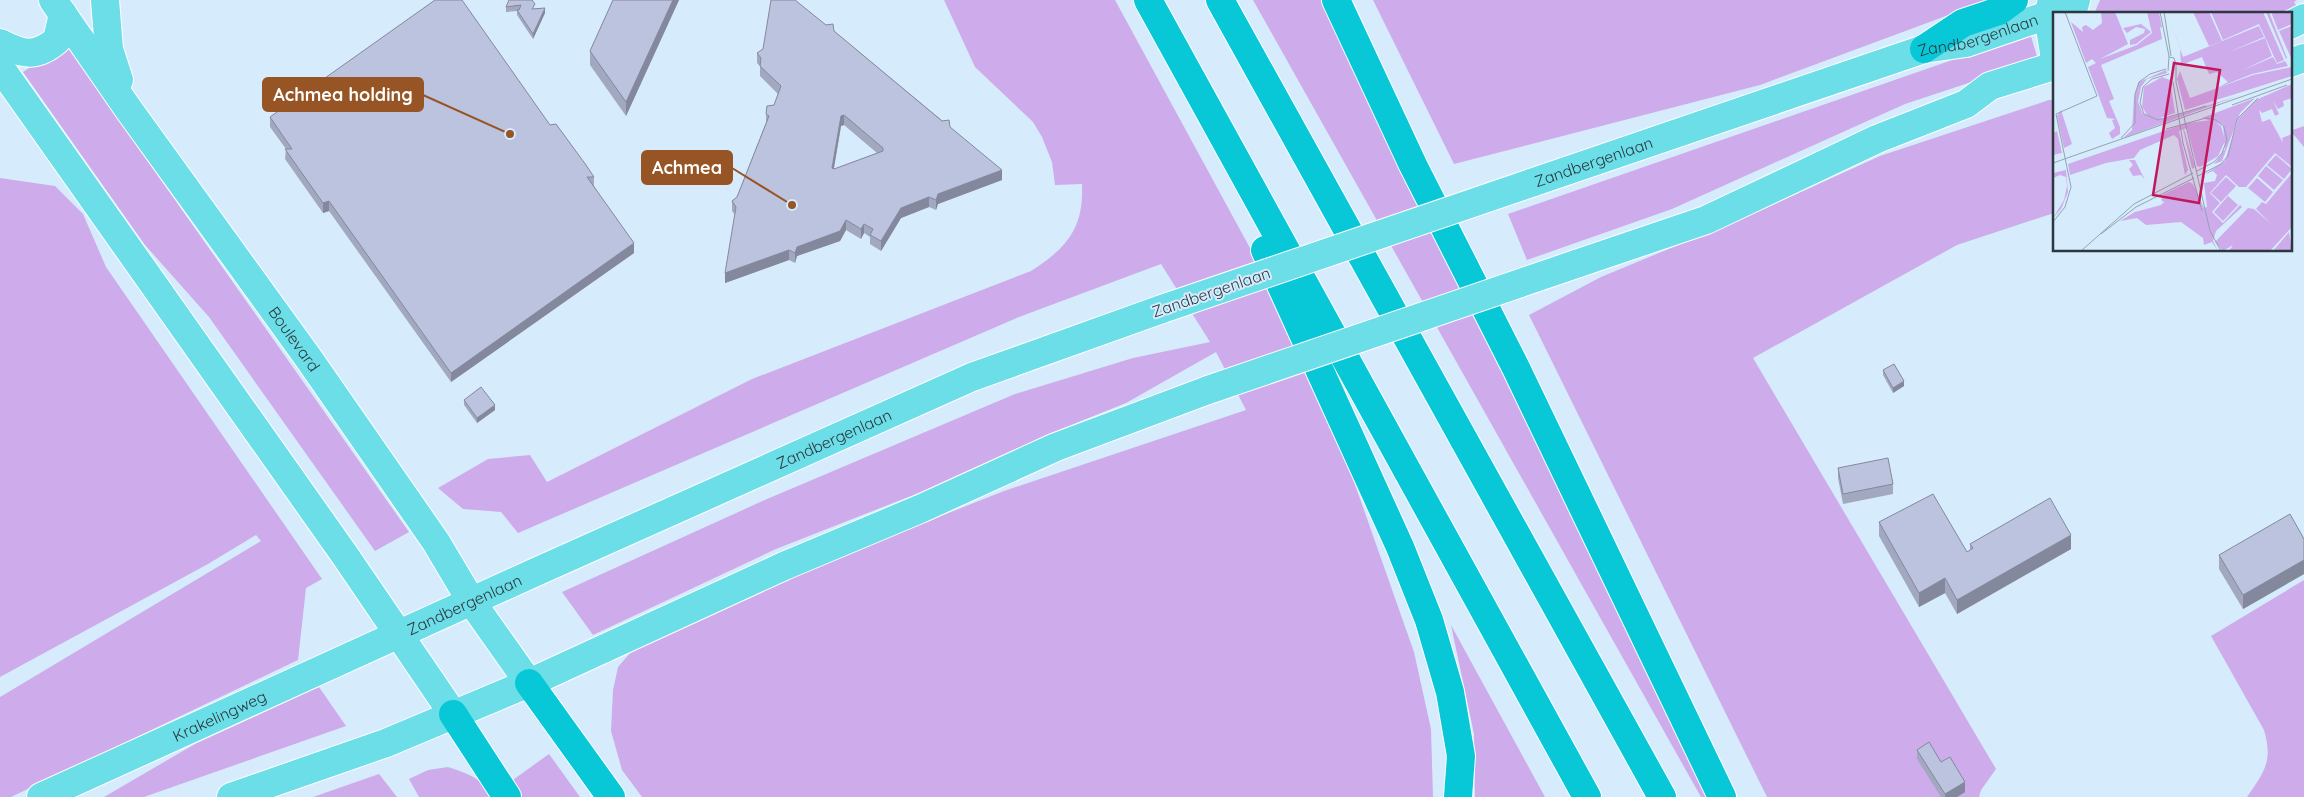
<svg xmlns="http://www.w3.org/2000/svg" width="2304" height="797" font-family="Quicksand,sans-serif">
  <rect width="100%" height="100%" fill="#d6ecfd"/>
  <g fill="#ceabeb">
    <path d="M 944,0 L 1115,0 L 1324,384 L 1352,476 L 1414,652 L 1431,729 L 1433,797 L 642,797 L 622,770 L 611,731 L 613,690 L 618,667 L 630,653 L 678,626 L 908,529 L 1004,491 L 1246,410 L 1216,352 L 1126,403 L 1051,433 L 921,492 L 776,549 L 593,635 L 562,592 L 767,499 L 1015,394 L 1133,358 L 1210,342 L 1161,264 L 1019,317 L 518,533 L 501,512 L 463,509 L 438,488 L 488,459 L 530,455 L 547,482 L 752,379 L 1031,271 C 1067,248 1084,228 1082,184 L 1055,185 L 1052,162 L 1042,137 L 1033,122 L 975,67 Z"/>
    <path d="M 1253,0 L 1332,0 L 1728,797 L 1701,797 Z"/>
    <path d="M 1373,0 L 1989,0 L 1760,85 L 1454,164 Z"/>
    <path d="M 2100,0 L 2297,0 L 2294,2 L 2299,10 L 2290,14 L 2094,14 Z"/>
    <path d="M 2030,33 L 2038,60 L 1905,104 L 1672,209 L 1527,260 L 1508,214 Z"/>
    <path d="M 65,44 L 409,532 L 375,551 L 209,317 L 145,245 L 23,72 Z"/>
    <path d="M 2049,100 L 2054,100 L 2054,213 L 1957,245 L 1753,358 L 1996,769 L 1981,790 L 1979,797 L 1767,797 L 1529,315 L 1601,277 L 1753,214 L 1880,156 Z"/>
    <path d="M 2304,126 L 2304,147 L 2294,135 L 2290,134 L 2290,131 Z"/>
    <path d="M 0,178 L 55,186 L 83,214 L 106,267 L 322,579 L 306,588 L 298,660 L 11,797 L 0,797 L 0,697 L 261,541 L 256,535 L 208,564 L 0,677 Z"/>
    <path d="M 2304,580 L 2304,797 L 2247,797 C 2265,771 2273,761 2264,730 L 2211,636 Z"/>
    <path d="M 1451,625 L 1545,797 L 1475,797 L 1474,734 Z"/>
    <path d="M 319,687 L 346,726 L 144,797 L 104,797 L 195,744 Z"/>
    <path d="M 549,754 L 580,797 L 522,797 L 510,782 Z"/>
    <path d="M 448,767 C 469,774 481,778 494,797 L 419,797 L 409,779 L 428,770 Z"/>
    <path d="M 379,774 L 397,797 L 313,797 Z"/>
  </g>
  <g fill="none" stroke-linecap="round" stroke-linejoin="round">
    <g stroke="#fff" stroke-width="30">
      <g id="major">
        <path id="s1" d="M 53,0 L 129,110 L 309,359 L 436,542 L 471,601 L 529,683"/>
        <path d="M 105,0 L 109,49 L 119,80"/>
        <path d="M 2052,0 L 2048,15 L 2054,53"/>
        <path d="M 2072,14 L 2076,0"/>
        <path d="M 2290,25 L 2304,18"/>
        <path d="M 0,43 C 23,55 36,58 57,40 L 63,14"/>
        <path d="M 2290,63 L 2304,58"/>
        <path d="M 0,67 L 344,554 L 453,714"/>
        <path id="s2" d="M 1531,183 L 1924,49 L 1966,43 L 2048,15"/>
        <path d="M 1576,264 L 1706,220 L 1877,139 L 1966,104 L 1990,86 L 2054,66"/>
        <path id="s3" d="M 41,797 L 538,571 L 972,377 L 1162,309"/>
        <path d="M 231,797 L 386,743 L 529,683 L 784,566 L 920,509 L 1056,447 L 1208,390"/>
      </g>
    </g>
    <g stroke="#fff" stroke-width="30">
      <g id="highway">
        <path d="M 1148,0 L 1587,797"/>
        <path d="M 1220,0 L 1662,797"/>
        <path d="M 1336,0 L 1413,165 L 1516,368 L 1722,797"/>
        <path d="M 1924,49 L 1963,23 L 1999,11 L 2014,0"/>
        <path d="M 1265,250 L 1400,547 L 1429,620 L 1450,692 L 1461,756 L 1458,797"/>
        <path d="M 529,683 L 611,797"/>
        <path d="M 453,714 L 507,797"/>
      </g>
    </g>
    <use href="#major" stroke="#6bdee8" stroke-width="28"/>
    <use href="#highway" stroke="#08c8d8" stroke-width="28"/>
    <g stroke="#fff" stroke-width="30" stroke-linecap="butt">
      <g id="major-bridge">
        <path d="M 1162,309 L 1531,183"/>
        <path d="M 1208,390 L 1576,264"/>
      </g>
    </g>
    <use href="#major-bridge" stroke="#6bdee8" stroke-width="28"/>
  </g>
  <g fill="#a2a8c0" fill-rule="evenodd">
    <path d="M 509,0 L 545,13 L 533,39 L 517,15 L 517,11 L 506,12 L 506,7 Z"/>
    <path d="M 613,0 L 679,0 L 626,116 L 590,65 L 590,51 Z"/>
    <path d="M 834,31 L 950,127 L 1002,180 L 938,204 L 936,210 L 929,207 L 901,218 L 881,251 L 870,244 L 870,237 L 864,233 L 861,239 L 846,230 L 840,241 L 797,256 L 795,263 L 789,260 L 725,283 L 735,215 L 732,211 L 732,201 L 737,197 L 766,123 L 766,114 L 774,105 L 778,94 L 760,76 L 760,66 L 757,63 L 757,53 ZM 844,125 L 877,153 L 834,169 L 841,126 Z"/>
    <path d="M 270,117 L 550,125 L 594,177 L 594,186 L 634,253 L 451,382 L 329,211 L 323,213 L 285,159 L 286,149 L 270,127 Z"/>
    <path d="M 1883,370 L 1904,386 L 1893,393 L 1883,375 Z"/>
    <path d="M 464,400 L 495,410 L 477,423 L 464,405 Z"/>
    <path d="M 1838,468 L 1893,484 L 1893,494 L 1843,504 L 1838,478 Z"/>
    <path d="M 1879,522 L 1967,552 L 1970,550 L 1970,544 L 2071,549 L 1957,614 L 1945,593 L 1919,607 L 1879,536 Z"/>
    <path d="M 2304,539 L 2304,574 L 2243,609 L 2219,569 L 2219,555 Z"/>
    <path d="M 1917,750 L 1965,792 L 1957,797 L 1941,797 L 1917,759 Z"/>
  </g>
  <g fill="#84889c">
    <path d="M 673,0 L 679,0 L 626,116 L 626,102 Z"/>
    <path d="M 545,8 L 545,13 L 533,39 L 533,34 Z"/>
    <path d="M 844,115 L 844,125 L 841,126 L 832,178 L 832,168 L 841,116 Z"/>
    <path d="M 1002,170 L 1002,180 L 938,204 L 936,210 L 936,200 L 938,194 Z"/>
    <path d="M 929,197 L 929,207 L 901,218 L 881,251 L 881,241 L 901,208 Z"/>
    <path d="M 329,201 L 329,211 L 323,213 L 323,203 Z"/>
    <path d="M 846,220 L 846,230 L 840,241 L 797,256 L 795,263 L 795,253 L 797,247 Z"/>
    <path d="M 864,224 L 864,233 L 861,239 L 861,229 Z"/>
    <path d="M 634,243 L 634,253 L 451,382 L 451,373 Z"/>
    <path d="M 789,250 L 789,260 L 725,283 L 725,273 Z"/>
    <path d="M 1904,381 L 1904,386 L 1893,393 L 1893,388 Z"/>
    <path d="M 495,405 L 495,410 L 477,423 L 477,418 Z"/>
    <path d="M 2071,535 L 2071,549 L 1957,614 L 1957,600 Z"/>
    <path d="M 2304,560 L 2304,574 L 2243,609 L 2243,595 Z"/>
    <path d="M 1945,578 L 1945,593 L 1919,607 L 1919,593 Z"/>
    <path d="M 1965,782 L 1965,792 L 1957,797 L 1945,797 L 1945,794 Z"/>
  </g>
  <g fill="#bcc3df" stroke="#84889c" fill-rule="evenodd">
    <path d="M 435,0 L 462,0 L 550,125 L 556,124 L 586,165 L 594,177 L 587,177 L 634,243 L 451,373 L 329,201 L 323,203 L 285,149 L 292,149 L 270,117 Z"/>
    <path d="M 509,0 L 532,0 L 535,4 L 532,9 L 545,8 L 533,34 L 517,10 L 519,10 L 521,5 L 506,7 Z"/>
    <path d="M 613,0 L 673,0 L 626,102 L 590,51 Z"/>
    <path d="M 771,0 L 795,0 L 826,25 L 833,24 L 834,31 L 942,121 L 949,120 L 950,127 L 1002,170 L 938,194 L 936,200 L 929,197 L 901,208 L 881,241 L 870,235 L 873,229 L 864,224 L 861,229 L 846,220 L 840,231 L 797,247 L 795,253 L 789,250 L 725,273 L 736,207 L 732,201 L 737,197 L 769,116 L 766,114 L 767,106 L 774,105 L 781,86 L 760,66 L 761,58 L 757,53 L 763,49 ZM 844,115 L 883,148 L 883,151 L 834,169 L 832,168 L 841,116 Z"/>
    <path d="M 1894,364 L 1904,381 L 1893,388 L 1883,370 Z"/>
    <path d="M 481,387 L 495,405 L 477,418 L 464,400 Z"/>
    <path d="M 1888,458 L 1893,484 L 1843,494 L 1838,468 Z"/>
    <path d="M 1933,494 L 1967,552 L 1973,548 L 1970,544 L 2050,498 L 2071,535 L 1957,600 L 1945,578 L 1919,593 L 1879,522 Z"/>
    <path d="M 2290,514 L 2304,539 L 2304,560 L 2243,595 L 2219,555 Z"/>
    <path d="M 1929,742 L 1941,762 L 1950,757 L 1965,782 L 1945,794 L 1917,750 Z"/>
  </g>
  <g text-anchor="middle" stroke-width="4" stroke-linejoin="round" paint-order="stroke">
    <g font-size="16" fill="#2c373f" stroke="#d6ecfd">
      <text dy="6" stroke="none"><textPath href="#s2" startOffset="471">Zandbergenlaan</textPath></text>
      <text dy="6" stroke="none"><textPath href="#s2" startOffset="66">Zandbergenlaan</textPath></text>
      <text transform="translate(1211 292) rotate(-19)" y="6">Zandbergenlaan</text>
      <text dy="6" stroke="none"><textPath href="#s1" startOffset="416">Boulevard</textPath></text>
      <text dy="6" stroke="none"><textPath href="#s3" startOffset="870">Zandbergenlaan</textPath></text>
      <text dy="6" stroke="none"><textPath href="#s3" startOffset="465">Zandbergenlaan</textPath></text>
      <text dy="6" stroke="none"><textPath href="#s3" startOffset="196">Krakelingweg</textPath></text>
    </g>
  </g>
  <g transform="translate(2053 12)">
    <rect width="239" height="239" fill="#d6ecfd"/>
    <path d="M 48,0 L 62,0 L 75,32 L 47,47 L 84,33 L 99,21 L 94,0 L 106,0 L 109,16 L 107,15 L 109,27 L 48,53 L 61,87 L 56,89 L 67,115 L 67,122 L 59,127 L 56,121 L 62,116 L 59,108 L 63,107 L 54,106 L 35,55 L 43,51 L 39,47 L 33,51 L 18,10 L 30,20 L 29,15 L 33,13 L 40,18 L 49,11 ZM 114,0 L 130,45 L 206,14 L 211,25 L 176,40 L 212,26 L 219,44 L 188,59 L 220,45 L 224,52 L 232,49 L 235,54 L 199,62 L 164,76 L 175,70 L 164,60 L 156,62 L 149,45 L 128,53 L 127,36 ZM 140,0 L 156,0 L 169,29 L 156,34 ZM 158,0 L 210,0 L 231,48 L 224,51 L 206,12 L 170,28 ZM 213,0 L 216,0 L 234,46 L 233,47 ZM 218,0 L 239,0 L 239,12 L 225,18 ZM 88,12 L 98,20 L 83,32 L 77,33 L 77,28 L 91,21 L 92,17 L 83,15 L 74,21 L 70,16 ZM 239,14 L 239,48 L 226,19 ZM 239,55 L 239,64 L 132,98 L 124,67 L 127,59 L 137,86 L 200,63 ZM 113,58 L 114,61 L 94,67 L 88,75 L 85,90 L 90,102 L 111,107 L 185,84 L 70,126 L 79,118 L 81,85 L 86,70 ZM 109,65 L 117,68 L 122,101 L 107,106 L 95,104 L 89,95 L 91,75 ZM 239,72 L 239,86 L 230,89 L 231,94 L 225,97 L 220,89 L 226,102 L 222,104 L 219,97 L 209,101 L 206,98 L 209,110 L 217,107 L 230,131 L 229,126 L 239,122 L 239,155 L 222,141 L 193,175 L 186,175 L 173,163 L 157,181 L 167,191 L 159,200 L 170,211 L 187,193 L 189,195 L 163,219 L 160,229 L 165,239 L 159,230 L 151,233 L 150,226 L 128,210 L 93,213 L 84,206 L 67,209 L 82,200 L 108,193 L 111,190 L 108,188 L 111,182 L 136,170 L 140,172 L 151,196 L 154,195 L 151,171 L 162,169 L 164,163 L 160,159 L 151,163 L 152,166 L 148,165 L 172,149 L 185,107 L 203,88 ZM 202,86 L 187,101 L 169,149 L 161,152 L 172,137 L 170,113 L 149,106 ZM 8,98 L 19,132 L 11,136 L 4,104 ZM 159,108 L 168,114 L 172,129 L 165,144 L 147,155 L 144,154 L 134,116 L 131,117 L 142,155 L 139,157 L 130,117 L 126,119 L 135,158 L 132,163 L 125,127 L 121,123 L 87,138 L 81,146 L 53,151 L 17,163 L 15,152 L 134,111 ZM 4,119 L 9,141 L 0,143 L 0,121 ZM 223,143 L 239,157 L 231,167 L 214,153 ZM 76,148 L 82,148 L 92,168 L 88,163 L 80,164 L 76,157 L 80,153 ZM 213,154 L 230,168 L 221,178 L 205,164 ZM 13,158 L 15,180 L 8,197 L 0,206 L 11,188 L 14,174 L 13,165 L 7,163 L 0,166 L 0,161 ZM 239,161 L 239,215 L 217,239 L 176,239 L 180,233 L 170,239 L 162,230 L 195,196 L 201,197 L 218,212 L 203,197 L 209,190 L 213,192 ZM 173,165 L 183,174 L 168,190 L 158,181 ZM 204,166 L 220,180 L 212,190 L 195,176 ZM 175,184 L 185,193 L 170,209 L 161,200 ZM 236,220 L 239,239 L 220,239 Z" fill="#ceabeb"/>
    <path fill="none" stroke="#92a4b1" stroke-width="1" d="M 107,0 L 116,44 L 115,59M 111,0 L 118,44M 116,45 L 121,46 L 123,52 L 123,70 L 157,219 L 168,239M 116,62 L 99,67 L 90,75 L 87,91 L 91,102 L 105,108 L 153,94M 120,70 L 130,131 L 149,199M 179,93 L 234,73M 113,117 L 153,106 L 163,108 L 171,115 L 174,128 L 169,141 L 161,150 L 144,159M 68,126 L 82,111 L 82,82 L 86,70 L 97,62 L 113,57M 0,151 L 239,67M 145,164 L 168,152 L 175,144 L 184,107 L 205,86M 0,210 L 12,195 L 18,175 L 3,102 L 44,84 L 12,0M 48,222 L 83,195 L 141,166M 28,239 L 81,192 L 140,161"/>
    <path fill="#c2185b" fill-opacity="0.15" stroke="#c2185b" stroke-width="2.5" d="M 121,51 L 167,58 L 146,191 L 100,183 Z"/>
    <rect width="239" height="239" fill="none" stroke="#2c373f" stroke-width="2.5"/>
  </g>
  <path fill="none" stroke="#975424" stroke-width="2" d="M510 134L423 95M792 205L732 168"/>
  <g fill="#975424" stroke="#d6ecfd" stroke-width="2">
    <circle cx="510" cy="134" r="5"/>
    <circle cx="792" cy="205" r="5"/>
  </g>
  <g fill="#975424" stroke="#975424" stroke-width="2">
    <rect x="263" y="78" width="160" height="33" rx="5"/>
    <rect x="642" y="151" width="90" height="33" rx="5"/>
  </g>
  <g font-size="18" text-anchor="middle" font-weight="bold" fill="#fff">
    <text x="343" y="101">Achmea holding</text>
    <text x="687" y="174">Achmea</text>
  </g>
</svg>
